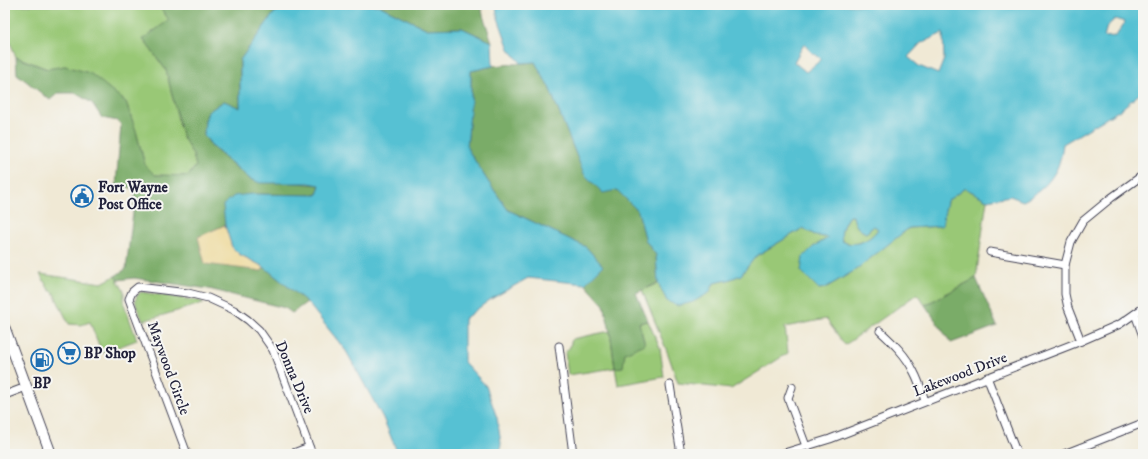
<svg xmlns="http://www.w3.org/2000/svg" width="1148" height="459" font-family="'IM FELL DW Pica',serif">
  <rect width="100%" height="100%" fill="#f6f6f2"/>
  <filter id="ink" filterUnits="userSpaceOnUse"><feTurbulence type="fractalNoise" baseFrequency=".025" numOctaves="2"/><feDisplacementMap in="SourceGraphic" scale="8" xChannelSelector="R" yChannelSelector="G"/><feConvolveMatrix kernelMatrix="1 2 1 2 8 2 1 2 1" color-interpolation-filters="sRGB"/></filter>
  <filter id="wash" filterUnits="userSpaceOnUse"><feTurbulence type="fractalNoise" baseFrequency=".012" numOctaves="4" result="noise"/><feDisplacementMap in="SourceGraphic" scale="16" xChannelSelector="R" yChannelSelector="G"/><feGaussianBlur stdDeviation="0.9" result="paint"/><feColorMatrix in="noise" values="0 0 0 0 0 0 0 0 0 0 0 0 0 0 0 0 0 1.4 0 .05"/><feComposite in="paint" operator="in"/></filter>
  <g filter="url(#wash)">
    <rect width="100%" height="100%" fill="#f0e9d5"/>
    <g fill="#99c876" stroke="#5e7558">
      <path d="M 5,5 L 158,5 L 170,20 L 143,39 L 166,70 L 182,135 L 193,155 L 196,166 L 188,176 L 155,175 L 145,165 L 136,131 L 126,102 L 65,66 L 48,69 L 16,57 L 5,30 Z"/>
      <path d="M 965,188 L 987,200 L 976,278 L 925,305 L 917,294 L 845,345 L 826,319 L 785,327 L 788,353 L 731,389 L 678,383 L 668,354 L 642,290 L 658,283 L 667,301 L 709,293 L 714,283 L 728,280 L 741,275 L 756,256 L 803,228 L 815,235 L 828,238 L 813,247 L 819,289 L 825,288 L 854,271 L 909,228 L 942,226 L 947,201 Z"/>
      <path d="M 849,216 L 853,216 C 855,225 857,229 866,233 L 874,226 L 878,229 C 871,240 855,248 842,241 C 840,232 843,224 849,216 Z"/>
      <path d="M 40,274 L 102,283 L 115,276 L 124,291 L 124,304 L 137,340 L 102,353 L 90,322 L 81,325 L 69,324 L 53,292 L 49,290 Z"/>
      <path d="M 141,292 L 200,301 L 204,303 L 143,321 C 139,311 130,299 141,292 Z"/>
      <path d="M 648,321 L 660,348 L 664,377 L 618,385 L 615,368 L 568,375 L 565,353 L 570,347 L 572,339 L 610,331 L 615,368 L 625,353 L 639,323 Z"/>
    </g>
    <g fill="#7aac67" stroke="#4e6751">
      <path d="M 158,5 L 289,5 L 274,13 L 240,60 L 240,108 L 224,101 L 208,112 L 205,121 L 204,135 L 212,147 L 250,179 L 320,185 L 317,195 L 252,194 L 224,205 L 225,225 L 198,237 L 261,271 L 264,267 L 307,302 L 292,313 L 285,308 L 209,289 L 134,278 L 118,280 L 115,276 L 126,269 L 136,189 L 116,185 L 121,125 L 118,121 L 102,118 L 92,103 L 75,93 L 58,93 L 50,100 L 17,74 L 16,57 L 47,69 L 65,66 L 90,73 L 126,102 L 136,131 L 145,165 L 155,175 L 188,176 L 196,166 L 193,155 L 182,135 L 166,70 L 143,39 L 169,20 Z"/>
      <path d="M 378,5 L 481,5 L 483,15 L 492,42 L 462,28 L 427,29 Z"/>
      <path d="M 535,62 L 549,87 L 584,174 L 617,190 L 638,210 L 646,241 L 656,255 L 658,283 L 636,293 L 648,321 L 639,323 L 645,344 L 625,353 L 623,367 L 615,368 L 610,331 L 604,305 L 585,284 L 602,266 L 586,247 L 508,210 L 487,180 L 467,148 L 471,100 L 471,71 L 493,66 Z"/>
      <path d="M 976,278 L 997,326 L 951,343 L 925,305 Z"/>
    </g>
    <path fill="#eeda9e" stroke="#887e6c" d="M 225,225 L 232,247 L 239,254 L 264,267 L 262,271 L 205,264 L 198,237 Z"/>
    <g fill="#57c1d3" stroke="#3c7287" fill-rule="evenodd">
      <path d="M 289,5 L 378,5 L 427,29 L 462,28 L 492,42 L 493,66 L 471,71 L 471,100 L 467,148 L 487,180 L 508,210 L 586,247 L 603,266 L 585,284 L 528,278 L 491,299 L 464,319 L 464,362 L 486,386 L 497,418 L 501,443 L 500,454 L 398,454 L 383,418 L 346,351 L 307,302 L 264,267 L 239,254 L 232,247 L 225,225 L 223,205 L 234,196 L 252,194 L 317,195 L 320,185 L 309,183 L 260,183 L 250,179 L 212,146 L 204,135 L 205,121 L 208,112 L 224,101 L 240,108 L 240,60 L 274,13 Z"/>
      <path d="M 496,5 L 1143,5 L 1143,91 L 1120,110 L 1063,144 C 1062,151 1061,159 1058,166 C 1053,180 1037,195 1023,201 L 1010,196 L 987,200 L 965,188 L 947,201 L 942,226 L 909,228 L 854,271 L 825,288 L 819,289 L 801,271 L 803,257 L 813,247 L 828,238 L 815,235 L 803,228 L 756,256 L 741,275 L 728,280 L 714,283 L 709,293 L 693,302 L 678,306 L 667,301 L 658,283 L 656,255 L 646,241 L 638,211 L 617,190 L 603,193 L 584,174 L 549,87 L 535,62 L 521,63 L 509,49 L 497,15 ZM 1115,19 L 1125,22 L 1116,36 L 1104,37 L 1107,26 ZM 943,33 L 944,59 L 938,74 L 919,66 L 908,57 L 921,43 ZM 804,44 L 812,53 L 822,59 L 806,72 L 794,62 ZM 849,216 L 853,216 C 855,226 858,229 866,233 L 874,226 L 878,229 C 871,240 855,248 842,241 C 840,232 843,224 849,216 Z"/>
    </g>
  </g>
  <g filter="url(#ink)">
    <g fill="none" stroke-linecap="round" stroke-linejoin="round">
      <g stroke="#414052" stroke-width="9">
        <g id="street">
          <path d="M 990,252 L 1065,265"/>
          <path d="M 1135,314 L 1143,336"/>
          <path d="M 880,331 C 893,343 906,355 914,372 C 919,381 922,392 925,401"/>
          <path d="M 1081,341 L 1068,308 L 1065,294 L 1065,265 L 1071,242 L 1083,221 L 1111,198 L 1143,175"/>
          <path d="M 559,346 L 573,454"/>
          <path d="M 987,377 L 1017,454"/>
          <path d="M 670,385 L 681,454"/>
          <path d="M 792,387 L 788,398 L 806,446"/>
          <path d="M 5,395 L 26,387"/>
          <path d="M 187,454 L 129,299 L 132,292 L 138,287 L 188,293 L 208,298 L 234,310 L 248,320 L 259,330 L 273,350 L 312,454"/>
          <path d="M 291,454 L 309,447"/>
          <path d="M 781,454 L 830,439 L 1081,341 L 1120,324 L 1143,308"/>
          <path d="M 1064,454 L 1143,423"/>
        </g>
      </g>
      <g stroke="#414052" stroke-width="12">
        <path id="secondary" d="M 5,329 L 51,454"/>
      </g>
      <use href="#street" stroke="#fff" stroke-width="7"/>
      <use href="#secondary" stroke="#fff" stroke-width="10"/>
    </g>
  </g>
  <defs>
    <g id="civic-ring" transform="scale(1.15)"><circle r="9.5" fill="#f6f6f2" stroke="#1f6fb2" stroke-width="1.5"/><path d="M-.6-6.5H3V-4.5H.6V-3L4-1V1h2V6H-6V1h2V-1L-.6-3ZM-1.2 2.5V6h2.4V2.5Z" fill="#1f6fb2"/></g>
    <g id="supermarket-ring" transform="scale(1.15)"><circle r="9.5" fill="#f6f6f2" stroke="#1f6fb2" stroke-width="1.5"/><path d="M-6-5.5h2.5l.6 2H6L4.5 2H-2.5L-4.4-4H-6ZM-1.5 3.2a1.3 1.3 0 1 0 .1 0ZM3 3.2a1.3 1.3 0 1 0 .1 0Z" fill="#1f6fb2"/></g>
    <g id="fuel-ring" transform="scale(1.15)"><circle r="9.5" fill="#f6f6f2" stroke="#1f6fb2" stroke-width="1.5"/><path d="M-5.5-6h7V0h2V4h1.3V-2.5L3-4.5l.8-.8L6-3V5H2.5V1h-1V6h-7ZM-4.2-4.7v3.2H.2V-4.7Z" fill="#1f6fb2"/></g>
  </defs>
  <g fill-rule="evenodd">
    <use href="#civic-ring" x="82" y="196"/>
    <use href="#supermarket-ring" x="69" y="353"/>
    <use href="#fuel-ring" x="42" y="360"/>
  </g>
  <g text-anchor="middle" stroke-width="4" stroke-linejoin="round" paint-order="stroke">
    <g font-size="15" font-weight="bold" fill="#22223b" stroke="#f6f6f2" text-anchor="start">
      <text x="98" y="192">Fort Wayne<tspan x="98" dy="17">Post Office</tspan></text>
      <text x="84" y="358">BP Shop</text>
      <text x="42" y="388" text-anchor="middle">BP</text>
    </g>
    <g font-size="15" fill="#22223b" stroke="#f6f6f2">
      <text transform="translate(169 368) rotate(70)" y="5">Maywood Circle</text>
      <text transform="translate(960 374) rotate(-21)" y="5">Lakewood Drive</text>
      <text transform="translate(295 377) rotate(67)" y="5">Donna Drive</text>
    </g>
  </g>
  <rect width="1148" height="459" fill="none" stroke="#f6f6f2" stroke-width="20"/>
</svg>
